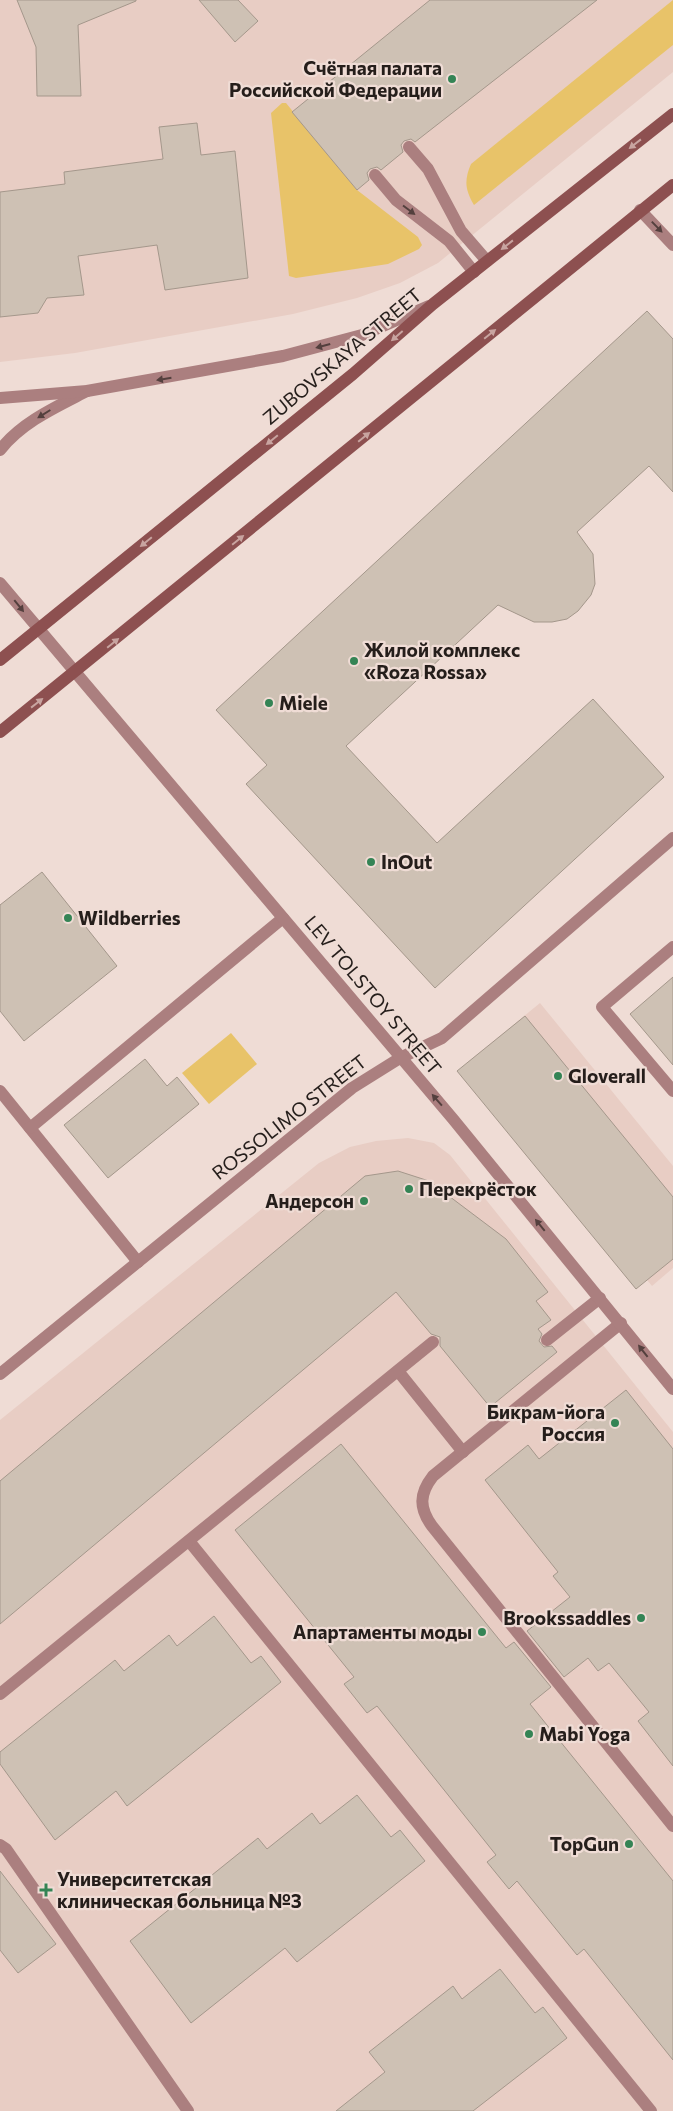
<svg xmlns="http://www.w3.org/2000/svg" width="673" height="2111" font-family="Commissioner,sans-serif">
  <rect width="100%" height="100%" fill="#efdcd5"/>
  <g fill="#e8cdc4">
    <path d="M 0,0 L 673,0 L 673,72 L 438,263 L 400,283 L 357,298 L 293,314 L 75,353 L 0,362 Z"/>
    <path d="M 540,1003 L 673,1166 L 673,1268 L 652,1286 L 468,1062 Z"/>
    <path d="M 408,1138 L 434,1143 L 450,1155 L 673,1432 L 673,2111 L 0,2111 L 0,1420 L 319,1163 L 350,1147 L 376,1141 Z"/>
  </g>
  <g fill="#e8c369">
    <path d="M 673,0 L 673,45 L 474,205 C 465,190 464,180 471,164 Z"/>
    <path d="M 282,103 L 286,103 L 357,190 L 418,237 L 422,245 L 419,249 L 388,264 L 296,278 L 289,276 L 271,113 Z"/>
    <path d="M 231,1033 L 257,1064 L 209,1104 L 182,1073 Z"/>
  </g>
  <g fill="#cec1b4" stroke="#a4978b">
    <path d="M 17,0 L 136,0 L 136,1 L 78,25 L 81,96 L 37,96 L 36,47 Z"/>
    <path d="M 199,0 L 238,0 L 258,21 L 235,42 Z"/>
    <path d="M 430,0 L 597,0 L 415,142 L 411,139 L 404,141 L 401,145 L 403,152 L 381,170 L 377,167 L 370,169 L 367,173 L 369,180 L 357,190 L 292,112 Z"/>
    <path d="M 197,123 L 201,155 L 235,151 L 248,278 L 165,290 L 157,245 L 78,256 L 84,295 L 47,298 L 38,313 L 0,317 L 0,192 L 65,184 L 64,172 L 163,159 L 159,127 Z"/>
    <path d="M 647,311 L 673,339 L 673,492 L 649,466 L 577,532 L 593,554 L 595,584 L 591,595 L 578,611 L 567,619 L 552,622 L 534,622 L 498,605 L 346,746 L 437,843 L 593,699 L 664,777 L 435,988 L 246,784 L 267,765 L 216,710 Z"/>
    <path d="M 42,872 L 117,966 L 24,1041 L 0,1011 L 0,905 Z"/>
    <path d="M 673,977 L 673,1065 L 630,1014 Z"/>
    <path d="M 525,1016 L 673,1197 L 673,1259 L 636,1289 L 457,1071 Z"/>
    <path d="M 145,1059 L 167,1086 L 177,1077 L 199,1104 L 108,1178 L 64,1125 Z"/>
    <path d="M 398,1171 L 429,1181 L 506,1239 L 548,1292 L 536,1301 L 551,1320 L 538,1329 L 542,1334 L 539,1341 L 544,1347 L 552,1346 L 557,1352 L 490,1407 L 440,1346 L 440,1337 L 431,1334 L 396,1292 L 0,1624 L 0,1481 L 359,1181 L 365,1176 Z"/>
    <path d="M 626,1390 L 673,1449 L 673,1766 L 638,1721 L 649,1712 L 609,1663 L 598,1671 L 588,1658 L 564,1677 L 527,1631 L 570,1597 L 553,1576 L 558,1572 L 485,1480 L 528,1445 L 539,1459 Z"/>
    <path d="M 341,1444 L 506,1648 L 514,1642 L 551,1687 L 530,1704 L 673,1881 L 673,2060 L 584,1949 L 577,1955 L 517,1881 L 509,1889 L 487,1862 L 496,1855 L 377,1706 L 367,1713 L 344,1684 L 354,1677 L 235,1530 Z"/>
    <path d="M 214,1616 L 251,1663 L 261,1656 L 281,1682 L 127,1806 L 116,1791 L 55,1840 L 0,1764 L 0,1752 L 115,1660 L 124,1671 L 169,1635 L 177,1646 Z"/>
    <path d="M 357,1795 L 391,1837 L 400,1830 L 425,1861 L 297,1962 L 285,1948 L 191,2023 L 130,1941 L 258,1838 L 267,1849 L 312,1813 L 320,1824 Z"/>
    <path d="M 0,1871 L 56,1944 L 18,1973 L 0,1950 Z"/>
    <path d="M 500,1969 L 535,2013 L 543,2007 L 567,2038 L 473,2111 L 336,2111 L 385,2072 L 369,2052 L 453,1986 L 462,1999 Z"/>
  </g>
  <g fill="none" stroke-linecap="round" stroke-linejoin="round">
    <g stroke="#ab7f7f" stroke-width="12">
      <path d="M 409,147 L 428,169 L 461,231 L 487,261"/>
      <path d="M 375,175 L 396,200 L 449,241 L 474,272"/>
      <path d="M 673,947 L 602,1007 L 673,1091"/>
      <path d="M 0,1091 L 138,1262"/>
      <path d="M 30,1128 L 283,918"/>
      <path d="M 621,1323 L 433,1476 C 419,1494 419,1508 432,1526 L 673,1826"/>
      <path d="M 547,1340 L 600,1298"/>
      <path d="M 398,1371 L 463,1452"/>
      <path d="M 189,1541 L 651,2111"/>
      <path d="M 0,1694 L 433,1342"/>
      <path d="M 0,1845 L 6,1849 L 188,2111"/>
    </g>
    <g stroke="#ab7f7f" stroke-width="12">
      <path d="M 640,210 L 673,245"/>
      <path d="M 0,450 C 22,422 56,407 87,391"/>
      <path d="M 0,1374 L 352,1088 L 400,1058 L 442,1038 L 673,838"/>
    </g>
    <g stroke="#ab7f7f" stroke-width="12">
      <path d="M 0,398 L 87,391 L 283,356 L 362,335 L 429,306"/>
      <path d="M 0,583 L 453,1119 L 673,1389"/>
    </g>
    <g stroke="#8d5050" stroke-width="12">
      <path d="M 0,660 L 353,374 L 433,304 L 673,114"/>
      <path d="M 0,732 L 673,185"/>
    </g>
  </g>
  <defs><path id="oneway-solid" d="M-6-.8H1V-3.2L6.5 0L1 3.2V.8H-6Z" transform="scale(1.25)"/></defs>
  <g fill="#c8a4a0">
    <use href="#oneway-solid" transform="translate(635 144) rotate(142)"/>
    <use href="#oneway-solid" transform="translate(507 245) rotate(142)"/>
    <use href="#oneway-solid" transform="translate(490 334) rotate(-39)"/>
    <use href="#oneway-solid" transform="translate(397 336) rotate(139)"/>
    <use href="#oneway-solid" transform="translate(364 437) rotate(-39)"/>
    <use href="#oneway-solid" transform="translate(272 440) rotate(141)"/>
    <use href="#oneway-solid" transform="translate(238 540) rotate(-39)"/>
    <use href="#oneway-solid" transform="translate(146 542) rotate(141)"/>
    <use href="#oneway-solid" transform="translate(113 643) rotate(-39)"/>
    <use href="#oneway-solid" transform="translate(37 703) rotate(-38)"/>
  </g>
  <g fill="#54403e">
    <use href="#oneway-solid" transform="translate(409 210) rotate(37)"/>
    <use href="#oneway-solid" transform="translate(657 227) rotate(46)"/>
    <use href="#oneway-solid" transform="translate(323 346) rotate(165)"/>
    <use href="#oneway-solid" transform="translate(164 379) rotate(171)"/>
    <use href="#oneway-solid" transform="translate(44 414) rotate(148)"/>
    <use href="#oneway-solid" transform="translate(19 606) rotate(51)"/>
    <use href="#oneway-solid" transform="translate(437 1100) rotate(-131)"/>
    <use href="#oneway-solid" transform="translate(540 1225) rotate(-129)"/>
    <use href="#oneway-solid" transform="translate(643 1351) rotate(-128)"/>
  </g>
  <g fill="#348455" stroke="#efdcd5" stroke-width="2">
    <circle cx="452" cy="79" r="5"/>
    <circle cx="354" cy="661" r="5"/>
    <circle cx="269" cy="703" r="5"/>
    <circle cx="371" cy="862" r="5"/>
    <circle cx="68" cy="918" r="5"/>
    <circle cx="558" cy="1076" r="5"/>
    <circle cx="409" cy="1189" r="5"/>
    <circle cx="364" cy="1201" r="5"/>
    <circle cx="615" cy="1423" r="5"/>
    <circle cx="641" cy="1618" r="5"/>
    <circle cx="482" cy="1632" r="5"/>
    <circle cx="529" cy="1734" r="5"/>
    <circle cx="629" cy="1844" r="5"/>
    <path d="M43.5 1882.5h5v5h5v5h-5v5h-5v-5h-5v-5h5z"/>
  </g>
  <g text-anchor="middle" stroke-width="4.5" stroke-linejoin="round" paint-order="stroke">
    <g font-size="19" font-weight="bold" fill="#251e1b" stroke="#efdcd5" text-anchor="start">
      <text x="442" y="75" text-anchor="end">Счётная палата<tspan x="442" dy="22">Российской Федерации</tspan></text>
      <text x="364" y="657">Жилой комплекс<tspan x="364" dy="22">«Roza Rossa»</tspan></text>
      <text x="279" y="710">Miele</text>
      <text x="381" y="869">InOut</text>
      <text x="78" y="925">Wildberries</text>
      <text x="568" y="1083">Gloverall</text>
      <text x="419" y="1196">Перекрёсток</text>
      <text x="354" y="1208" text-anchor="end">Андерсон</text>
      <text x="605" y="1419" text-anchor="end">Бикрам-йога<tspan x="605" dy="22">Россия</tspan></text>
      <text x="631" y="1625" text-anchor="end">Brookssaddles</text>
      <text x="472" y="1639" text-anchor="end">Апартаменты моды</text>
      <text x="539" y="1741">Mabi Yoga</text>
      <text x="619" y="1851" text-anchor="end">TopGun</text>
      <text x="57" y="1886">Университетская<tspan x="57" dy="22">клиническая больница №3</tspan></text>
    </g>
    <g font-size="19" fill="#251e1b" stroke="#efdcd5">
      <text transform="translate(342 356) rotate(-40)" y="7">ZUBOVSKAYA STREET</text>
      <text transform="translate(373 995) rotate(50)" y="7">LEV TOLSTOY STREET</text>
      <text transform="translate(289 1117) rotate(-38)" y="7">ROSSOLIMO STREET</text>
    </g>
  </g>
</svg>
